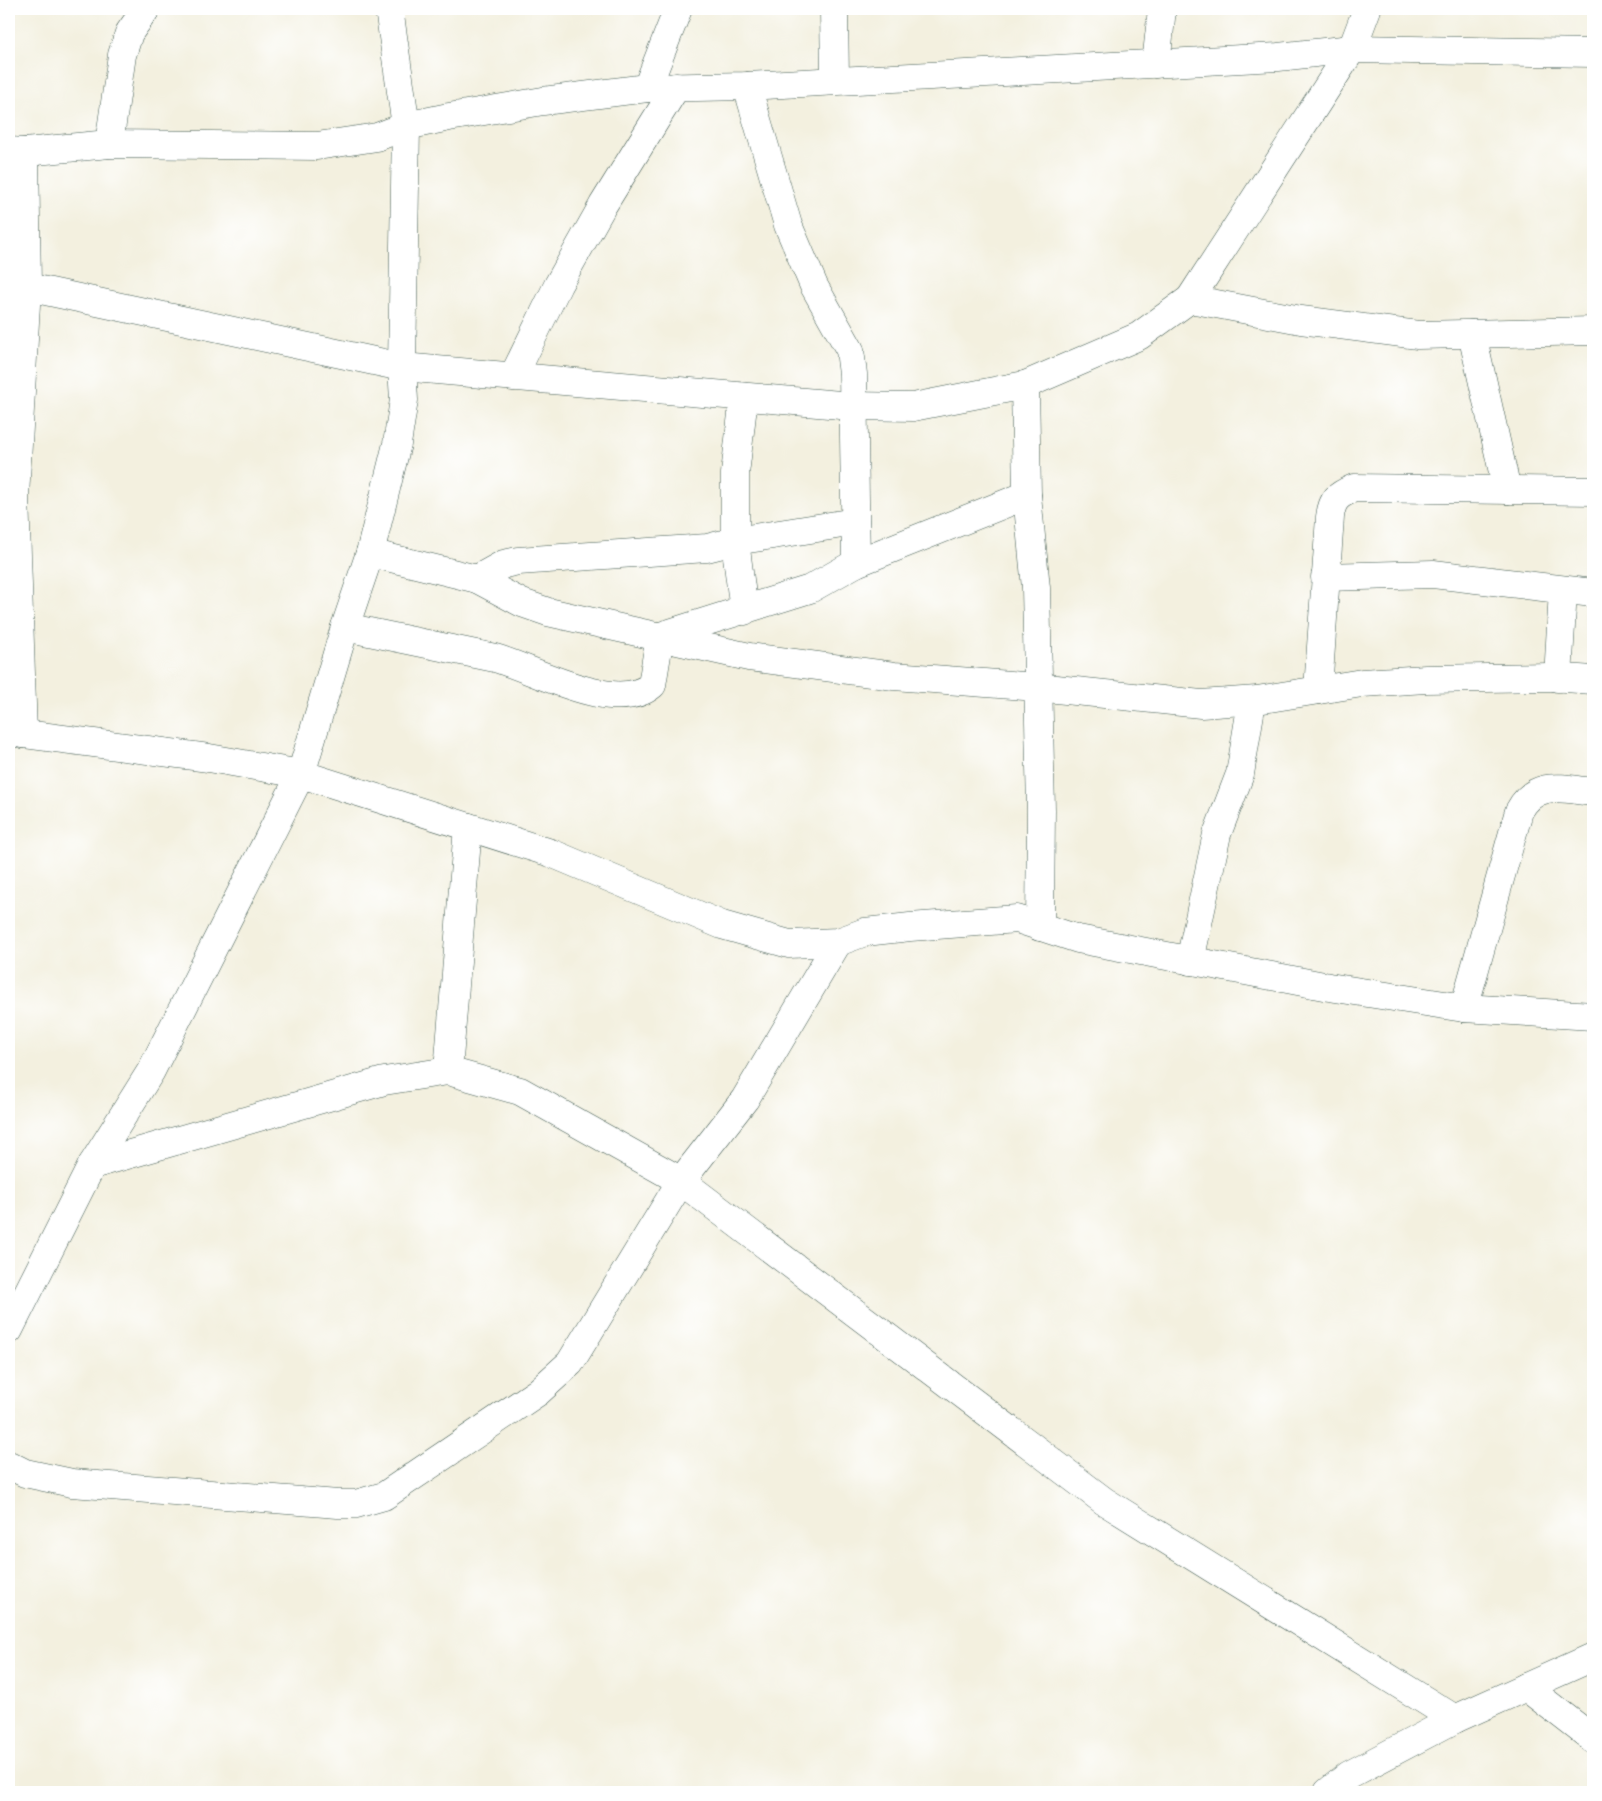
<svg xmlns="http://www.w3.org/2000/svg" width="1602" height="1801" font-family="Caveat,sans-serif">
  <rect width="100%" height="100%" fill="#fff"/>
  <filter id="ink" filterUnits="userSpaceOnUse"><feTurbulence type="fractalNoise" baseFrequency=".02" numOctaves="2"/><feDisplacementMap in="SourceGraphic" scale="10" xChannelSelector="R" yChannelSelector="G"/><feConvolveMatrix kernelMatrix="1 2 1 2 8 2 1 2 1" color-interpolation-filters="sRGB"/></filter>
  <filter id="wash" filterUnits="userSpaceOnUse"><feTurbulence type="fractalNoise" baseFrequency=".0096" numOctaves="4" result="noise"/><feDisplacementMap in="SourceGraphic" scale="20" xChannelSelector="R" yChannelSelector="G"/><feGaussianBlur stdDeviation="1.12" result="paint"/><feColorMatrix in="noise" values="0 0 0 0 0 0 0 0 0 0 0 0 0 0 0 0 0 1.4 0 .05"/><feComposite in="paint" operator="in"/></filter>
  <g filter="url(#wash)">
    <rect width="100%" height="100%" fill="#f3f0df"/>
  </g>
  <g filter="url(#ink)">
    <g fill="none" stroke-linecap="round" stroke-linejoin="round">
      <g stroke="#3f584e" stroke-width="29">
        <g id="minor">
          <path d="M 834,9 L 835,80"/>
          <path d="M 1156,64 L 1162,9"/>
          <path d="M 747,86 L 788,225 L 814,286 L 850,350 L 853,374 L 856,563"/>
          <path d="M 647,88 L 678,9"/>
          <path d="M 109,144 L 122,55 L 129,33 L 146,9"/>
          <path d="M 9,151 L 25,152 L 109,144 L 317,146 L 377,137 L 406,126 L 449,117 L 543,101 L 647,88 L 747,86 L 1278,57 L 1352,49 L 1593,53"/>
          <path d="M 27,287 L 402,367 L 852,406 L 913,407 L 1025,385 L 1139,336 L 1190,299 L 1352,49 L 1367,9"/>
          <path d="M 1190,299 L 1301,320 L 1418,335 L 1593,331"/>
          <path d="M 1472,334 L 1507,490"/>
          <path d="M 513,377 L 558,285 L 603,205 L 676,87"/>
          <path d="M 1025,385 L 1027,495 L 1036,588 L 1041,810 L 1040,927"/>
          <path d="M 744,397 L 735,474 L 735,541 L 744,611"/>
          <path d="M 370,553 L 477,579 L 522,603 L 548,612 L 749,657 L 894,676 L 1037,687 L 1201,704 L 1257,700 L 1362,683 L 1426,679 L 1551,677 L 1593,680"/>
          <path d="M 1325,577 L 1433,574 L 1593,593"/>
          <path d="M 477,579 L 504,564 L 518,561 L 707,548 L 735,541 L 855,522"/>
          <path d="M 345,627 L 495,658 C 534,669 616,716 652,685 L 660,636 L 810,589 L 856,563 L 1027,495"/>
          <path d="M 1558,678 L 1563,590"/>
          <path d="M 1318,690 L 1330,517 C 1332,499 1338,495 1354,488 L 1593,491"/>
          <path d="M 9,732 L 209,758 L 301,774 L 551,853 L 722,925 L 789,944 L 838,942 L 865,932 L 910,927 L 1017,919 L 1078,939 L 1329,987 L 1464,1008 L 1593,1016"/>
          <path d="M 23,734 L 15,496 L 27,287 L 25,152"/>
          <path d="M 1190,961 L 1217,834 L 1240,774 L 1252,701"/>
          <path d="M 1464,1008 L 1519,811 C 1536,779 1563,789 1593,792"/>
          <path d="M 448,1071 L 468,827"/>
          <path d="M 92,1165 L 384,1081 L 448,1071 L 520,1091 L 681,1181 L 1104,1501 L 1455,1719"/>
          <path d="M 9,1330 L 92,1165 L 151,1071 L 301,774 L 345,627 L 370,553 L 397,444 L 404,400 L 402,367 L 406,126 L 389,9"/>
          <path d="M 9,1465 L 25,1473 L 72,1483 L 338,1504 L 356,1504 L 384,1496 L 538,1392 L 570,1363 L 681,1181 L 745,1099 L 838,942"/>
          <path d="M 1526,1687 L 1593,1739"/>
          <path d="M 1328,1792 L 1349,1775 L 1455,1719 L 1593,1657"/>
        </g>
      </g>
      <use href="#minor" stroke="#fff" stroke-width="28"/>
    </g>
  </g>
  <rect width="1602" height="1801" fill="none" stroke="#fff" stroke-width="30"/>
</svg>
